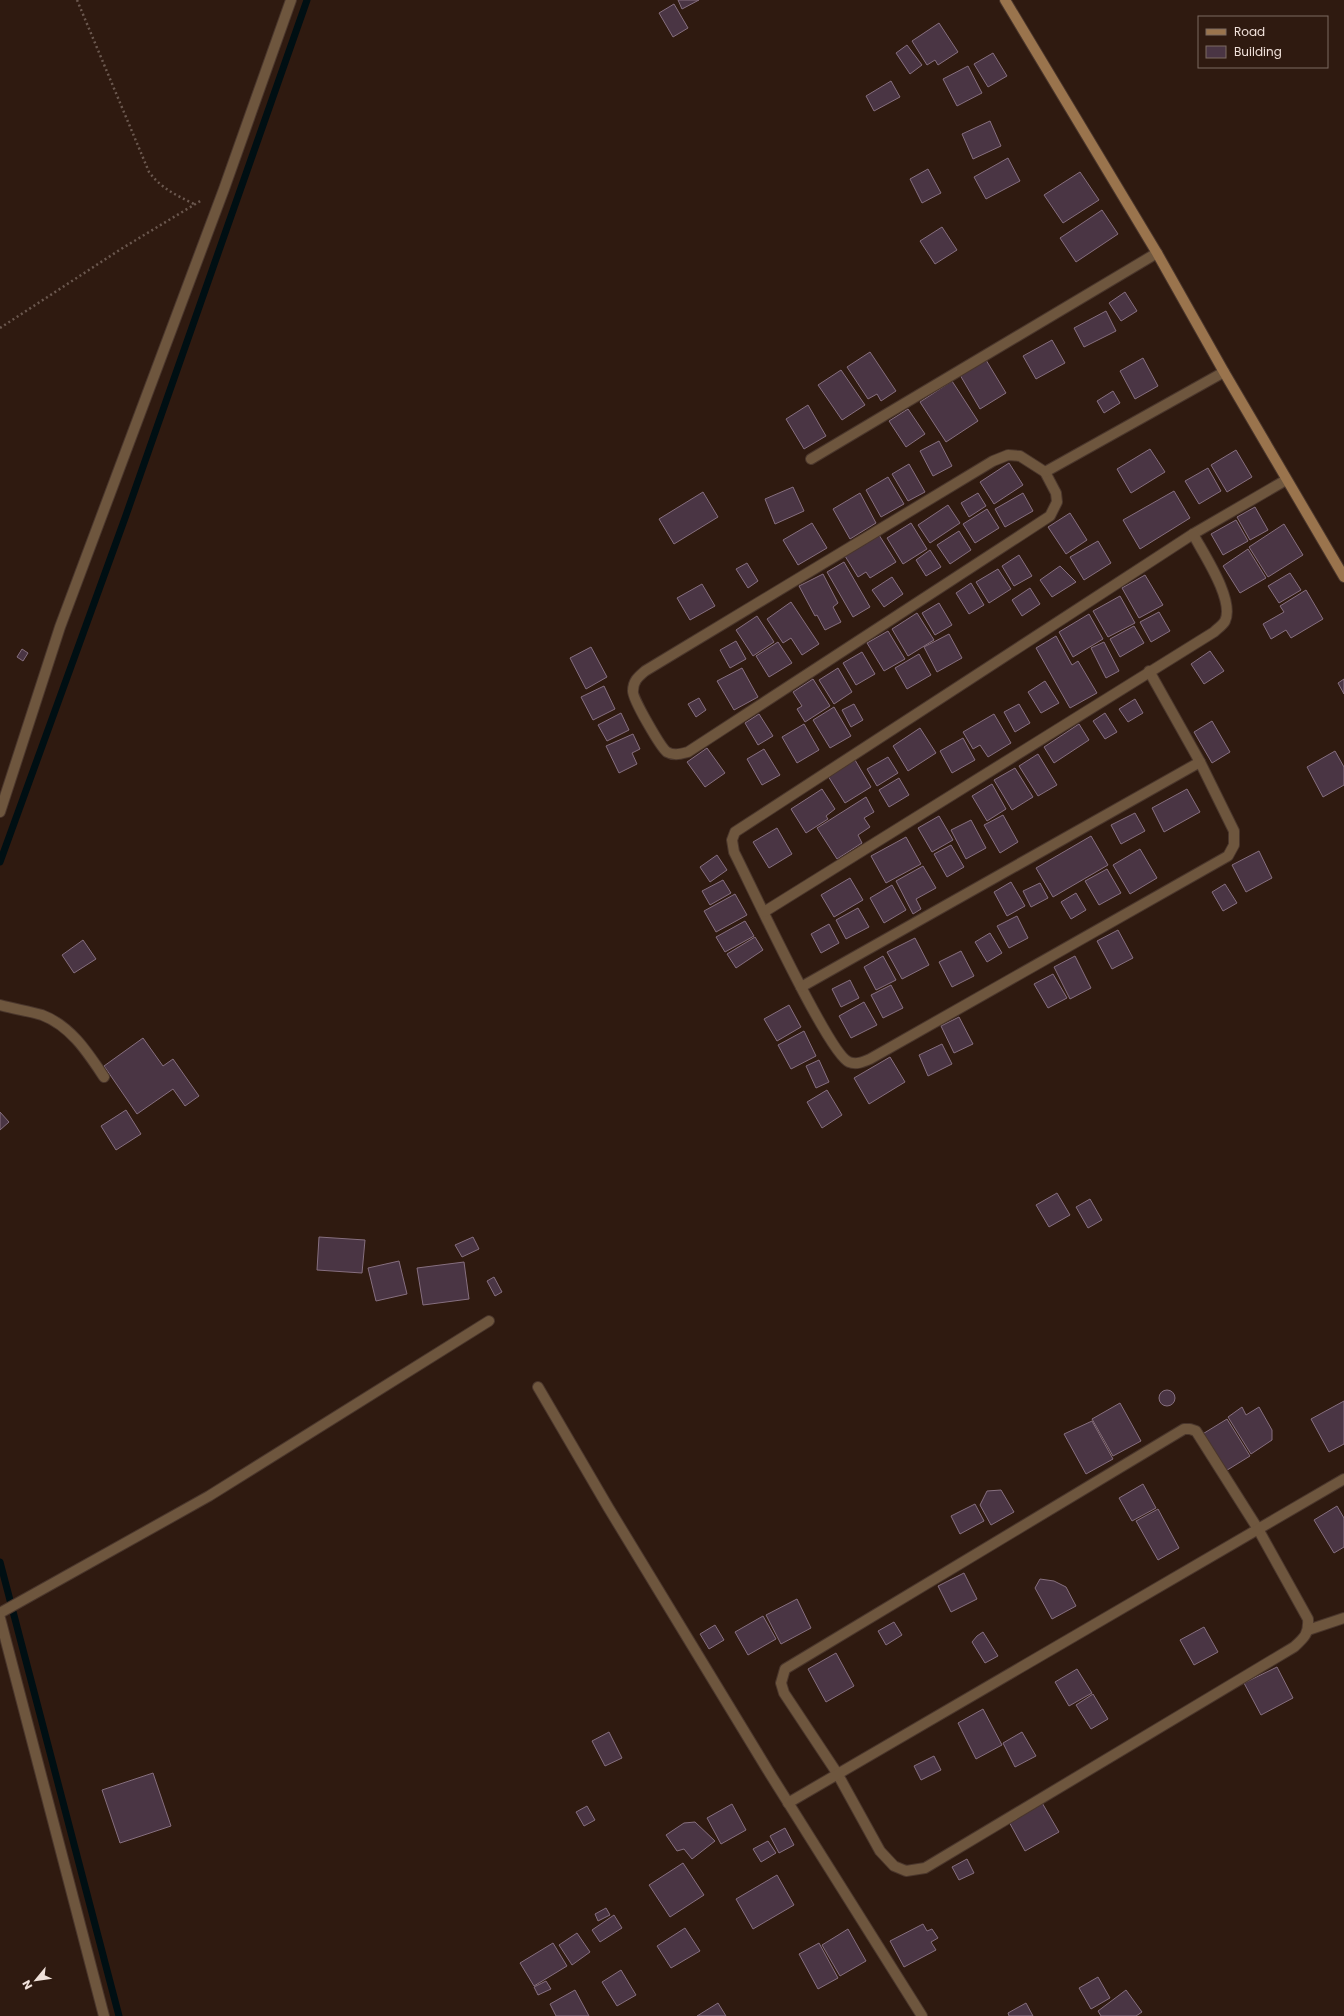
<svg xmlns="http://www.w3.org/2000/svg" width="1344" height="2016" font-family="Poppins,sans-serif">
  <rect width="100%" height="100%" fill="#2f1a10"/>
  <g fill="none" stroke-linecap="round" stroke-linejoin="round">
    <g stroke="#000f13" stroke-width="7">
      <path d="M 0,862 L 125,518 L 307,0"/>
      <path d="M 0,1562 L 119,2016"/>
    </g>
  </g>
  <g fill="#4a3544" stroke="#866f7f">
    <path d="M 678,0 L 699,0 L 682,9 Z"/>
    <path d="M 674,4 L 688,28 L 673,37 L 659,13 Z"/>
    <path d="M 939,23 L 958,52 L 938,65 L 935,60 L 927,65 L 912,41 Z"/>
    <path d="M 907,45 L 922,65 L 910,74 L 896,53 Z"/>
    <path d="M 993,53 L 1007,76 L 988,87 L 974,64 Z"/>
    <path d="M 968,66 L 982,93 L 957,106 L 943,79 Z"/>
    <path d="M 891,81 L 900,97 L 874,111 L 866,96 Z"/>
    <path d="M 990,121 L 1001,146 L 973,159 L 962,134 Z"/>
    <path d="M 1008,158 L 1020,181 L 986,199 L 974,177 Z"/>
    <path d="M 928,169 L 941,193 L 922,203 L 910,179 Z"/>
    <path d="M 1080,172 L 1099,200 L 1063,223 L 1044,195 Z"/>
    <path d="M 1102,210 L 1118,234 L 1076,262 L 1060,238 Z"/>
    <path d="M 942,227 L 957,250 L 935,264 L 920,241 Z"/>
    <path d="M 1125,292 L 1137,311 L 1121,321 L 1109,303 Z"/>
    <path d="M 1106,311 L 1116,331 L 1084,347 L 1074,328 Z"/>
    <path d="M 1052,340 L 1065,363 L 1036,379 L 1023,356 Z"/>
    <path d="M 870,352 L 896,391 L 881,401 L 877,394 L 868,399 L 847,367 Z"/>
    <path d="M 1143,358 L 1158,386 L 1135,399 L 1120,371 Z"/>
    <path d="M 986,360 L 1006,393 L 980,409 L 960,375 Z"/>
    <path d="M 841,370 L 865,405 L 842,420 L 818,385 Z"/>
    <path d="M 952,381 L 978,421 L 946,442 L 920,402 Z"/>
    <path d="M 1113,391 L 1120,403 L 1104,413 L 1097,401 Z"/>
    <path d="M 808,405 L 826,436 L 804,449 L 786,419 Z"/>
    <path d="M 908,409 L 925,434 L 906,447 L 889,421 Z"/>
    <path d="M 939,441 L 952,466 L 933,476 L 920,451 Z"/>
    <path d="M 1150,449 L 1165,472 L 1131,493 L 1117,469 Z"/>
    <path d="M 1236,450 L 1252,477 L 1227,492 L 1211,465 Z"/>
    <path d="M 1009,463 L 1023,485 L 994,504 L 980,482 Z"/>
    <path d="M 909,464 L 925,492 L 908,501 L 892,474 Z"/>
    <path d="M 1208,468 L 1221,491 L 1199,504 L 1185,481 Z"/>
    <path d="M 888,477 L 904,504 L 881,517 L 866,490 Z"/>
    <path d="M 793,487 L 804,511 L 775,524 L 765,499 Z"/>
    <path d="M 1174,491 L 1190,518 L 1140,549 L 1123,520 Z"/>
    <path d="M 703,492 L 718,517 L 674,544 L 659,519 Z"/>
    <path d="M 860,493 L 876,523 L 850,539 L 833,509 Z"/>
    <path d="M 978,493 L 986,506 L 969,517 L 961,503 Z"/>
    <path d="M 1023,493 L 1033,511 L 1005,527 L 995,509 Z"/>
    <path d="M 948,505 L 960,523 L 930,543 L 918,525 Z"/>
    <path d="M 1255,507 L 1268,530 L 1250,540 L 1237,517 Z"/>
    <path d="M 987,509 L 999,528 L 975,543 L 963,524 Z"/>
    <path d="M 1070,513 L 1087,540 L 1066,554 L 1048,527 Z"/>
    <path d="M 1236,520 L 1248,541 L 1223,555 L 1211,534 Z"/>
    <path d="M 812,523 L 827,548 L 798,565 L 783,540 Z"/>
    <path d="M 911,523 L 927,549 L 903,564 L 887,538 Z"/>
    <path d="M 1284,524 L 1303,555 L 1268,577 L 1249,547 Z"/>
    <path d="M 959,531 L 971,550 L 950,564 L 937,545 Z"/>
    <path d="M 879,535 L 896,562 L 870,578 L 866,572 L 858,577 L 845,556 Z"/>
    <path d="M 1098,541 L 1111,563 L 1084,580 L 1070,557 Z"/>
    <path d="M 1248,549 L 1266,578 L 1240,593 L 1223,566 Z"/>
    <path d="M 930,550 L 941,567 L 926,576 L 916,560 Z"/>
    <path d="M 1019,555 L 1032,576 L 1014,586 L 1002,566 Z"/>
    <path d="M 844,562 L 870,607 L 853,617 L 827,572 Z"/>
    <path d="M 747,563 L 758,581 L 748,588 L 736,569 Z"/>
    <path d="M 1060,566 L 1076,582 L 1052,597 L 1040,580 Z"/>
    <path d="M 998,569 L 1011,589 L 989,603 L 976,582 Z"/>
    <path d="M 1290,573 L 1301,590 L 1279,603 L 1268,586 Z"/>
    <path d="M 823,574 L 838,603 L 833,607 L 841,622 L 825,630 L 817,615 L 815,616 L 799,586 Z"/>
    <path d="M 1145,575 L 1163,605 L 1139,618 L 1122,588 Z"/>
    <path d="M 892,577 L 903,594 L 884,607 L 872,590 Z"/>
    <path d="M 971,583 L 984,605 L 969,614 L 956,593 Z"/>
    <path d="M 702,584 L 715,606 L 690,620 L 677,598 Z"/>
    <path d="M 1030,588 L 1040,604 L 1022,616 L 1012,600 Z"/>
    <path d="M 1306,590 L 1323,619 L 1291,638 L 1286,630 L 1271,639 L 1263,624 L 1284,612 L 1280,606 Z"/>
    <path d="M 1120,596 L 1135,623 L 1108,637 L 1093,611 Z"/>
    <path d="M 791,602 L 819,644 L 802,655 L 791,638 L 783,643 L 767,619 Z"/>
    <path d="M 939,603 L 952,625 L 935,635 L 922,613 Z"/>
    <path d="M 1159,612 L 1170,631 L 1151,642 L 1140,622 Z"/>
    <path d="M 917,613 L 934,640 L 908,656 L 892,629 Z"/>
    <path d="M 1089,614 L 1103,639 L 1073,657 L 1059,632 Z"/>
    <path d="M 757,616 L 774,642 L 753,656 L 736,630 Z"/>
    <path d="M 1134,626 L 1144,643 L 1120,657 L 1110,639 Z"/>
    <path d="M 888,631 L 905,659 L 884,671 L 867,643 Z"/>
    <path d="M 949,634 L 962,658 L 937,672 L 924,647 Z"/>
    <path d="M 1056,636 L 1072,665 L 1078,661 L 1097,693 L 1070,708 L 1036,648 Z"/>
    <path d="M 736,641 L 746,659 L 730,668 L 720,650 Z"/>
    <path d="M 778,642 L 792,663 L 769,677 L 756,656 Z"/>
    <path d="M 1104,642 L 1119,671 L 1106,678 L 1091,648 Z"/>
    <path d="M 591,647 L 607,677 L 586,689 L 570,658 Z"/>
    <path d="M 22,649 L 28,653 L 23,661 L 17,657 Z"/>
    <path d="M 1210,651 L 1224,671 L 1204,684 L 1191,664 Z"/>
    <path d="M 862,652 L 875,674 L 856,685 L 843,663 Z"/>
    <path d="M 919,654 L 931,675 L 907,689 L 895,668 Z"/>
    <path d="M 742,668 L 758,697 L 734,710 L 717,681 Z"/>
    <path d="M 838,668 L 852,692 L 834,704 L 819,680 Z"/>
    <path d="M 813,679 L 830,706 L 805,722 L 797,709 L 802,706 L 793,692 Z"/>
    <path d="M 1344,679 L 1344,694 L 1338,683 Z"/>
    <path d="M 1045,681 L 1059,703 L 1041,713 L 1028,692 Z"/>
    <path d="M 604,686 L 615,709 L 593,720 L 581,697 Z"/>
    <path d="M 699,698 L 706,710 L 696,717 L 688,704 Z"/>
    <path d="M 1135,699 L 1143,713 L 1128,722 L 1119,709 Z"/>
    <path d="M 854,704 L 863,720 L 851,727 L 842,710 Z"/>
    <path d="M 1019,704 L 1030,723 L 1015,732 L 1004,712 Z"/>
    <path d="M 834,707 L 851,736 L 830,748 L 813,720 Z"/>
    <path d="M 621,713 L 629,730 L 607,741 L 598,725 Z"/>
    <path d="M 1105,713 L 1117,732 L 1105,739 L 1093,721 Z"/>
    <path d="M 759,714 L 773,736 L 758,745 L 745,723 Z"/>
    <path d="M 994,714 L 1011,743 L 988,757 L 980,745 L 973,749 L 963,732 Z"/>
    <path d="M 1212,721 L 1230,752 L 1212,763 L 1194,732 Z"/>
    <path d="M 804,724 L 819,750 L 797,763 L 782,737 Z"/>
    <path d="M 1079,724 L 1089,740 L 1054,763 L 1044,747 Z"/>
    <path d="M 920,728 L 936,753 L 908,771 L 893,746 Z"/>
    <path d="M 633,734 L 640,749 L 632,753 L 637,764 L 619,773 L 606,746 Z"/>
    <path d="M 963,738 L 975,760 L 952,773 L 940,751 Z"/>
    <path d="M 707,748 L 725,773 L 705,787 L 687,762 Z"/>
    <path d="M 764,749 L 780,775 L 762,785 L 747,759 Z"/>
    <path d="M 1335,751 L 1344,767 L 1344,785 L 1323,797 L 1307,767 Z"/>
    <path d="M 1038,754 L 1057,785 L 1038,796 L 1019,766 Z"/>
    <path d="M 888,757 L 898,773 L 877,786 L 867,769 Z"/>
    <path d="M 855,760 L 871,787 L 845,803 L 828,776 Z"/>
    <path d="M 1015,768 L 1033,797 L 1012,810 L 994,780 Z"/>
    <path d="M 899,778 L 909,795 L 889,807 L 879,790 Z"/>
    <path d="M 992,784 L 1006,809 L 987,821 L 972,796 Z"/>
    <path d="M 822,789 L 835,809 L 826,816 L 828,819 L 806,833 L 791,809 Z"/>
    <path d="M 1187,789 L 1200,812 L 1164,832 L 1152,808 Z"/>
    <path d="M 866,797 L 874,812 L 864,818 L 870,827 L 858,835 L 862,843 L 837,859 L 817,828 Z"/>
    <path d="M 1135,813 L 1145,831 L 1121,844 L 1111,825 Z"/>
    <path d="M 1003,815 L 1018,842 L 1000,853 L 984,825 Z"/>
    <path d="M 939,816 L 953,840 L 932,852 L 918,828 Z"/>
    <path d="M 971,820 L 986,848 L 966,859 L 951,830 Z"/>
    <path d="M 777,828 L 792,854 L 769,868 L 753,842 Z"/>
    <path d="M 1091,836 L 1108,865 L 1053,897 L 1036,868 Z"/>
    <path d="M 906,837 L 921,864 L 886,883 L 871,856 Z"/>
    <path d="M 951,845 L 964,867 L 947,877 L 934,854 Z"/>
    <path d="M 1140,849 L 1157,878 L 1130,894 L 1113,865 Z"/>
    <path d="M 1259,851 L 1272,878 L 1246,892 L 1232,865 Z"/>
    <path d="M 717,855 L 727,870 L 710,882 L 700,867 Z"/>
    <path d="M 923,866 L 936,888 L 916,899 L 921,909 L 913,914 L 896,881 Z"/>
    <path d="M 1107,869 L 1121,893 L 1099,905 L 1085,881 Z"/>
    <path d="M 850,878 L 863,900 L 834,917 L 821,895 Z"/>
    <path d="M 723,880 L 731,893 L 710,905 L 702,891 Z"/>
    <path d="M 1011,882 L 1025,906 L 1007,916 L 994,892 Z"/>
    <path d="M 1040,883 L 1048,898 L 1031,907 L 1023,891 Z"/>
    <path d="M 1225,884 L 1237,903 L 1223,911 L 1212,892 Z"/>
    <path d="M 892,885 L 906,910 L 884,923 L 870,898 Z"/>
    <path d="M 1076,893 L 1086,910 L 1071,919 L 1061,902 Z"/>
    <path d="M 735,894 L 747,915 L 716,932 L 704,911 Z"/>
    <path d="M 858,908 L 869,927 L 846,939 L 836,920 Z"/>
    <path d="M 1017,916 L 1028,938 L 1009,948 L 997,926 Z"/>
    <path d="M 745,921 L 754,936 L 725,952 L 716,937 Z"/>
    <path d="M 829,924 L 839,943 L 821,953 L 811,934 Z"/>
    <path d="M 1118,930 L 1133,958 L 1112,969 L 1097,941 Z"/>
    <path d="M 990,933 L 1002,953 L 987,962 L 975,942 Z"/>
    <path d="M 755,937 L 763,950 L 736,968 L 727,954 Z"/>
    <path d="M 915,938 L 929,965 L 902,979 L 887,952 Z"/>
    <path d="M 83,940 L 96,959 L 74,973 L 62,955 Z"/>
    <path d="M 961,951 L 974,976 L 952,987 L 939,962 Z"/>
    <path d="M 883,956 L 896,980 L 876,990 L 864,967 Z"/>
    <path d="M 1075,956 L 1091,988 L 1070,999 L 1054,967 Z"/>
    <path d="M 1053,974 L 1067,998 L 1048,1008 L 1034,984 Z"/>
    <path d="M 850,980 L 859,998 L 841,1007 L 832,989 Z"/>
    <path d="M 891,985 L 903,1008 L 883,1018 L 871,995 Z"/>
    <path d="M 864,1002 L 877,1025 L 851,1038 L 839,1016 Z"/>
    <path d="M 789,1005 L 801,1027 L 777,1041 L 764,1019 Z"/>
    <path d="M 959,1017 L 973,1044 L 954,1053 L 941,1026 Z"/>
    <path d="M 804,1031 L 816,1056 L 791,1069 L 778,1045 Z"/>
    <path d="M 143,1038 L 163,1066 L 173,1059 L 199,1096 L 185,1106 L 173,1089 L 137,1114 L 104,1066 Z"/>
    <path d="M 942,1044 L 952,1064 L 928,1076 L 919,1055 Z"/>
    <path d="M 890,1057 L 905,1082 L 869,1104 L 854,1078 Z"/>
    <path d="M 819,1060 L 829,1082 L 816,1088 L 806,1066 Z"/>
    <path d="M 827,1090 L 842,1115 L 822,1128 L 807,1102 Z"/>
    <path d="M 126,1110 L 141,1134 L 116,1150 L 101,1126 Z"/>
    <path d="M 0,1112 L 9,1122 L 0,1130 Z"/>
    <path d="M 1057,1193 L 1070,1215 L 1049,1227 L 1036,1205 Z"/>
    <path d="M 1090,1199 L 1102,1220 L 1088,1228 L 1076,1207 Z"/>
    <path d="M 319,1237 L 365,1240 L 362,1273 L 317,1270 Z"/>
    <path d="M 473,1237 L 479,1249 L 462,1257 L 455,1245 Z"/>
    <path d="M 399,1261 L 407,1294 L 376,1301 L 368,1268 Z"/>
    <path d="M 464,1262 L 469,1299 L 423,1305 L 417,1268 Z"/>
    <path d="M 494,1277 L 502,1292 L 495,1296 L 487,1281 Z"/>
    <circle cx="1167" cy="1398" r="8"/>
    <path d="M 1344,1401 L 1344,1444 L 1329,1452 L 1311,1419 Z"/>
    <path d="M 1120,1403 L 1141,1441 L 1113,1456 L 1092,1419 Z"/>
    <path d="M 1242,1407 L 1246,1415 L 1259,1407 L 1272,1430 L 1272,1440 L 1251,1454 L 1228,1417 Z"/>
    <path d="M 1227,1419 L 1250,1456 L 1224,1472 L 1201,1435 Z"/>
    <path d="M 1092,1421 L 1113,1459 L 1086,1474 L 1064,1434 Z"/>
    <path d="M 1143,1484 L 1156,1508 L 1132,1521 L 1119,1498 Z"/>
    <path d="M 1001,1490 L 1014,1512 L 991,1525 L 980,1505 L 987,1491 Z"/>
    <path d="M 975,1504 L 984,1521 L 960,1534 L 951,1516 Z"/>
    <path d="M 1337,1506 L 1344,1518 L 1344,1547 L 1334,1553 L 1314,1520 Z"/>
    <path d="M 1158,1509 L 1179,1548 L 1158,1560 L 1136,1521 Z"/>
    <path d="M 964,1573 L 977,1599 L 951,1612 L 938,1586 Z"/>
    <path d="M 1040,1579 L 1054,1581 L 1066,1587 L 1076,1606 L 1052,1619 L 1035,1588 Z"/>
    <path d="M 797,1599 L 811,1628 L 781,1644 L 766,1615 Z"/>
    <path d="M 763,1616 L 776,1639 L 748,1655 L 735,1632 Z"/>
    <path d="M 894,1622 L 902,1635 L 886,1645 L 878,1631 Z"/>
    <path d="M 715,1625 L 724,1640 L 709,1649 L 700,1634 Z"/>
    <path d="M 1204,1627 L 1218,1652 L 1194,1665 L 1180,1640 Z"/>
    <path d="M 983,1632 L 998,1656 L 985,1663 L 972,1642 L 977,1636 Z"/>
    <path d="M 836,1653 L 854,1686 L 826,1702 L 808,1669 Z"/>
    <path d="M 1277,1667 L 1293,1698 L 1261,1715 L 1244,1683 Z"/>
    <path d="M 1077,1669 L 1092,1693 L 1069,1706 L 1055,1682 Z"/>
    <path d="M 1093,1694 L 1108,1719 L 1091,1729 L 1076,1705 Z"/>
    <path d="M 983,1709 L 1002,1745 L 976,1759 L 958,1723 Z"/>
    <path d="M 609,1732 L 622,1758 L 605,1766 L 592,1741 Z"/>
    <path d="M 1022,1732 L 1036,1756 L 1015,1767 L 1003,1743 Z"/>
    <path d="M 934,1756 L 941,1770 L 921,1780 L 914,1766 Z"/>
    <path d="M 153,1773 L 171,1826 L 120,1843 L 102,1790 Z"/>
    <path d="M 1041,1801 L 1059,1832 L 1025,1851 L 1008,1820 Z"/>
    <path d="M 732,1804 L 746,1830 L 721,1844 L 707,1818 Z"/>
    <path d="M 587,1806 L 595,1820 L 584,1826 L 576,1812 Z"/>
    <path d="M 695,1822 L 715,1841 L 692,1859 L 684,1849 L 677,1851 L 666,1835 L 684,1823 Z"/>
    <path d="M 785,1828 L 794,1845 L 779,1853 L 770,1836 Z"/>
    <path d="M 768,1841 L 776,1853 L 761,1862 L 753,1849 Z"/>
    <path d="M 967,1859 L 974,1873 L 959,1880 L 952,1867 Z"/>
    <path d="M 683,1863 L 704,1895 L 670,1917 L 649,1885 Z"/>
    <path d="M 777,1875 L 794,1905 L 753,1929 L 736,1899 Z"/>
    <path d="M 606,1908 L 610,1915 L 598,1921 L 595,1914 Z"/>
    <path d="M 614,1915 L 622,1928 L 600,1942 L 592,1930 Z"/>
    <path d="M 923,1924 L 927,1931 L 932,1929 L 938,1938 L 931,1942 L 936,1950 L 904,1967 L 890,1941 Z"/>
    <path d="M 685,1928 L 700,1951 L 671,1968 L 657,1946 Z"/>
    <path d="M 848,1929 L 866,1961 L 840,1976 L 822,1945 Z"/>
    <path d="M 577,1933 L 590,1952 L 572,1965 L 559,1945 Z"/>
    <path d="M 553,1943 L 567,1966 L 534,1986 L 520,1963 Z"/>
    <path d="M 819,1943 L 838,1978 L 818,1989 L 799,1954 Z"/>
    <path d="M 621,1970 L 636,1995 L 617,2006 L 602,1982 Z"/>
    <path d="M 1098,1977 L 1110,1998 L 1091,2009 L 1079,1988 Z"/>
    <path d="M 546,1981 L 551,1989 L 538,1995 L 534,1987 Z"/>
    <path d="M 575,1990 L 589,2016 L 556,2016 L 550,2004 Z"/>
    <path d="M 1126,1990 L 1142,2012 L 1136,2016 L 1101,2016 L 1098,2011 Z"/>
    <path d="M 718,2003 L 726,2016 L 697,2016 Z"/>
    <path d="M 1026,2003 L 1033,2016 L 1009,2016 L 1008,2013 Z"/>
  </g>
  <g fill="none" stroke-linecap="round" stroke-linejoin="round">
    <g stroke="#4a362c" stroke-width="12">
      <path id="lane" d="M 0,1005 C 14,1009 29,1011 42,1015 C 71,1026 88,1053 104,1077"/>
    </g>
    <g stroke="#4a362c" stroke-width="12">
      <g id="street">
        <path d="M 1008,455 L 1020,456 L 1045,472 L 1056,493 L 1057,502 L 1050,516 L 688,752 C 680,754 674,756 667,752 C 661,748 632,698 633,691 C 633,681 638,677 645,671 L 993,461 Z"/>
        <path d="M 811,459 L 1157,253"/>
        <path d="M 1045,472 L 1224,372"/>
        <path d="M 1149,671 L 1200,762 L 1234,831 L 1234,845 L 1228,856 L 870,1059 C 863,1062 856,1065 849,1062 C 829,1055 749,881 734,852 L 732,840 L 735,832 L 1193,534 L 1286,480"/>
        <path d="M 0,812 L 60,627 L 224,189 L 291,0"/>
        <path d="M 764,912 L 1214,632 C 1217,629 1223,625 1225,621 C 1235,600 1203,553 1193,534"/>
        <path d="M 801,987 L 1200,762"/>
        <path d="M 538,1387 L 608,1507 L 772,1777 L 922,2016"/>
        <path d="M 1184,1429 L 1190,1429 L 1196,1431 L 1258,1529 L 1308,1619 C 1309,1634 1304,1638 1294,1647 L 925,1868 L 906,1871 L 894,1866 L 880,1851 L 837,1773 L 784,1693 L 781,1683 L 785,1669 Z"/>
        <path d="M 0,1613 L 209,1496 L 489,1321"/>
        <path d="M 0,1618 L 104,2016"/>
        <path d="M 1308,1630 L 1344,1618"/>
        <path d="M 788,1803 L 1344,1479"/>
      </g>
    </g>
    <g stroke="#4a362c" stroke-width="12">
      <path id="secondary" d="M 1005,0 L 1157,253 L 1224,372 L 1344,577"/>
    </g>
    <g stroke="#6b584f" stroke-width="2.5" stroke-dasharray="2 3" stroke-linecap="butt">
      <path d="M 77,0 L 149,172 C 162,189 176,195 194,204"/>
      <path d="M 0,328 L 121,249 L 202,200"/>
    </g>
    <use href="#lane" stroke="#6e563e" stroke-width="10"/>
    <use href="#street" stroke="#6e563e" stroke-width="10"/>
    <use href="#secondary" stroke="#9a744d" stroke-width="10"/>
  </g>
  <rect x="1198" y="16" width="130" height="52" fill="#2f1a10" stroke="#7c6a61"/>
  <rect x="1206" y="29" width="20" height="6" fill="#9a744d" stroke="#7c6a61"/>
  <text x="1234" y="36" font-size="12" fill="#f0e1da">Road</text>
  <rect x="1206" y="46" width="20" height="12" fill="#4a3544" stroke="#7c6a61"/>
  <text x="1234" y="56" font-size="12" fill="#f0e1da">Building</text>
  <g transform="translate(36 1980) rotate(241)" stroke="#2f1a10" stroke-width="3" paint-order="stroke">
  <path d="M0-3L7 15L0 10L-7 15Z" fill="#f0e1da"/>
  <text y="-6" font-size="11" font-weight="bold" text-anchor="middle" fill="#f0e1da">N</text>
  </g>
</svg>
